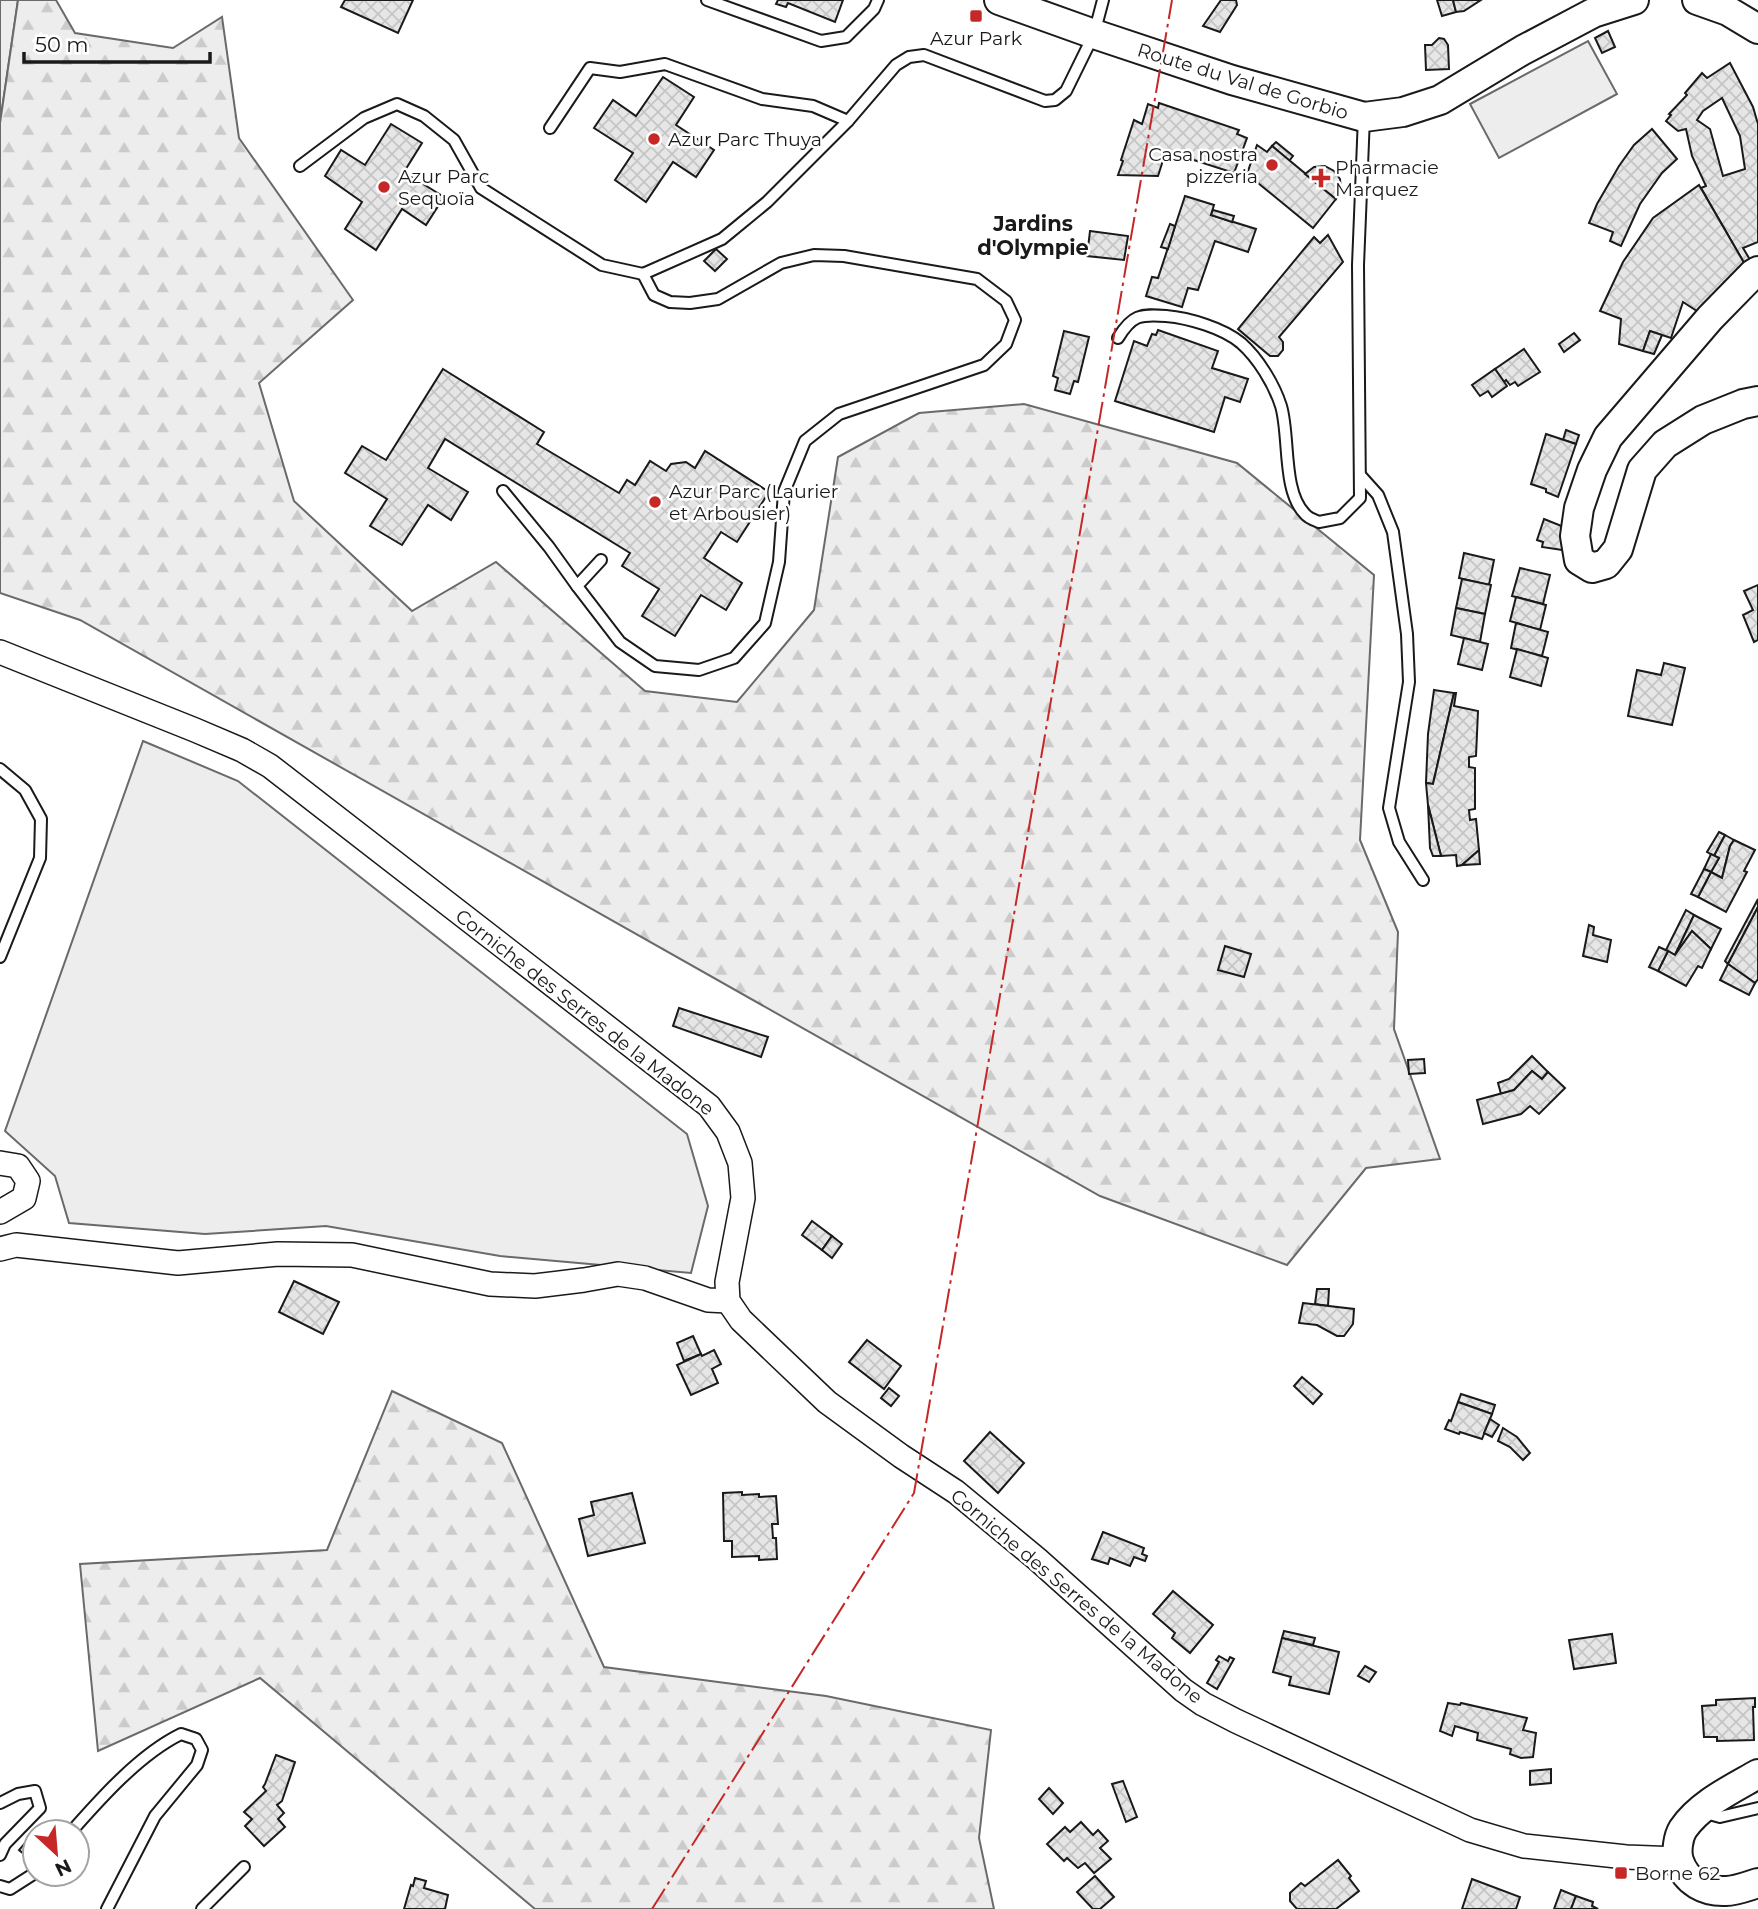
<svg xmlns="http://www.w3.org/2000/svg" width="1758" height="1909" font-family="Montserrat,sans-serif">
  <defs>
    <pattern id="forest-firs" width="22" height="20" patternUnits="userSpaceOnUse" patternTransform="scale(1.75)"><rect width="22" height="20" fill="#ededed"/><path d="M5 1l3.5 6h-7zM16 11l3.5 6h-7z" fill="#cbcbcb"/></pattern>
    <pattern id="building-cross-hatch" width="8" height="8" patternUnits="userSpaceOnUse" patternTransform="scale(1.75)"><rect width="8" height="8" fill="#e6e6e6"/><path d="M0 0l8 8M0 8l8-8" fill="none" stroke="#c5c5c5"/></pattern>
  </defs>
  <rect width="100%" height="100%" fill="#fff"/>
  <g fill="#ededed" stroke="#6a6a6a" stroke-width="2">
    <path d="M 0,0 L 18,0 L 0,123 Z"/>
    <path d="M 1588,41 L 1617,94 L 1499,158 L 1470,104 Z"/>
    <path d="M 143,741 L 238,781 L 687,1134 L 708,1206 L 691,1273 L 500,1256 L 326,1226 L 205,1234 L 69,1223 L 55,1176 L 5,1131 Z"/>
  </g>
  <g fill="url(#forest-firs)" stroke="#6a6a6a" stroke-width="2">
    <path d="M 18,0 L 56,0 L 75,33 L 173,48 L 222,17 L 239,138 L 353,300 L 259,383 L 294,501 L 412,611 L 496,562 L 645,691 L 737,702 L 814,610 L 838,457 L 919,413 L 1024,404 L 1237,463 L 1374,575 L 1360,840 L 1398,932 L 1394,1029 L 1440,1159 L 1366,1168 L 1287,1265 L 1100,1196 L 80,620 L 0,593 L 0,123 Z"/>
    <path d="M 392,1391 L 502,1443 L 604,1667 L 826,1696 L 991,1730 L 979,1838 L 994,1909 L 535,1909 L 260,1678 L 98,1751 L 80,1564 L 327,1550 Z"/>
  </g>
  <g fill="url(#building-cross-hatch)" stroke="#1a1a1a" stroke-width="2" fill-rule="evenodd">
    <path d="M 345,0 L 413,0 L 398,33 L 341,7 Z"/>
    <path d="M 778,0 L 843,0 L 835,22 L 788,3 L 786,7 L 776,4 Z"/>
    <path d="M 1221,0 L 1236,0 L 1237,5 L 1220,32 L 1203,26 Z"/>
    <path d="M 1437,0 L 1453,0 L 1456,12 L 1442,16 Z"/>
    <path d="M 1453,0 L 1481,0 L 1464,11 L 1456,12 Z"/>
    <path d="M 1608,31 L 1615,47 L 1602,53 L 1595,38 Z"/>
    <path d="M 1439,38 L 1444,39 L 1448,45 L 1449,69 L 1426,70 L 1425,45 L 1432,45 Z"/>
    <path d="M 1730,63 L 1753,107 L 1758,124 L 1758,242 L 1743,248 L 1752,263 L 1747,268 L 1701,188 L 1706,186 L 1692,156 L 1686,129 L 1678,131 L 1666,121 L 1671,115 L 1669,114 L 1687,95 L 1685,93 L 1702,73 L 1707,78 ZM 1722,98 L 1740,136 L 1745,169 L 1723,176 L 1710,129 L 1697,120 L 1703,111 Z"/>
    <path d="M 663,77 L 694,97 L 676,125 L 714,150 L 696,177 L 673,162 L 646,202 L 615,180 L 633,153 L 594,128 L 613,100 L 636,116 Z"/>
    <path d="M 1159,103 L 1239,130 L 1237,134 L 1247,138 L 1234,173 L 1166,151 L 1158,176 L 1118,175 L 1123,161 L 1121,160 L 1134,120 L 1142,124 L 1148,104 L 1158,108 Z"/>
    <path d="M 391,124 L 422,143 L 404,172 L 444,197 L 426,225 L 402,209 L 376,250 L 345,229 L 362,202 L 325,176 L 341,150 L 365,165 Z"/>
    <path d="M 1652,129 L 1677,159 L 1662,173 L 1640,204 L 1621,246 L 1610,241 L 1613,232 L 1589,223 L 1597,204 L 1619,166 L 1634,145 Z"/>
    <path d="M 1276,142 L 1293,156 L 1289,161 L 1272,146 Z"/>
    <path d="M 1257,145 L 1267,152 L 1272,146 L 1336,199 L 1313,228 L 1247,174 Z"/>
    <path d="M 1325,166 L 1334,171 L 1340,179 L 1341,190 L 1336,199 L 1305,174 L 1314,167 Z"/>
    <path d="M 1699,185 L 1747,268 L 1703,315 L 1683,302 L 1671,338 L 1650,331 L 1643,351 L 1619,344 L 1621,319 L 1600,311 L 1623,262 L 1653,218 Z"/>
    <path d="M 1185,196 L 1214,205 L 1211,215 L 1256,229 L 1248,252 L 1215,241 L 1198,290 L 1188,288 L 1182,307 L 1146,296 L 1152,277 L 1158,278 Z"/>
    <path d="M 1213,210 L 1234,216 L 1232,222 L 1211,215 Z"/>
    <path d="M 1170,224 L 1175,226 L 1168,249 L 1161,247 Z"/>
    <path d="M 1090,231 L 1128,236 L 1124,260 L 1087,256 Z"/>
    <path d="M 1328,235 L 1343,262 L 1279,337 L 1283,342 L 1283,350 L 1278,356 L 1270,356 L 1238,329 L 1314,237 L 1320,243 Z"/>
    <path d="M 716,249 L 727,259 L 715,271 L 704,261 Z"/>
    <path d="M 1158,330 L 1218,351 L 1212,368 L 1248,379 L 1240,402 L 1225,397 L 1214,432 L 1115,401 L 1134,341 L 1147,346 L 1152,334 L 1156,335 Z"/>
    <path d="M 1064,331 L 1089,337 L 1078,382 L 1074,381 L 1070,394 L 1055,390 L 1058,378 L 1053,376 Z"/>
    <path d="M 1650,331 L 1662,335 L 1654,354 L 1643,351 Z"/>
    <path d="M 1574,333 L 1580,340 L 1564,352 L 1559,344 Z"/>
    <path d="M 1524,349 L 1540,372 L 1518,386 L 1515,382 L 1510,385 L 1506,380 L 1504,382 L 1495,369 Z"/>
    <path d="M 443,369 L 544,432 L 537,444 L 619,493 L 627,480 L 635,485 L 650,461 L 666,471 L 671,464 L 686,462 L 695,468 L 705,451 L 769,492 L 737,542 L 721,532 L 704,558 L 742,583 L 726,610 L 701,595 L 675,636 L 642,616 L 659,589 L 622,566 L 630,553 L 445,439 L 428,468 L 468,492 L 451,520 L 428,505 L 402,545 L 370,526 L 387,499 L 345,473 L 362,446 L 386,460 Z"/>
    <path d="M 1495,369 L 1507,386 L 1492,397 L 1488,391 L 1480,396 L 1472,385 Z"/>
    <path d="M 1566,430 L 1579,435 L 1576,444 L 1563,440 Z"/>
    <path d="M 1546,434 L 1576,444 L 1558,497 L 1546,492 L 1546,489 L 1531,484 Z"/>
    <path d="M 1544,519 L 1564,527 L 1569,551 L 1542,547 L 1543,542 L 1537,540 Z"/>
    <path d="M 1464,553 L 1494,560 L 1489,585 L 1459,578 Z"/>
    <path d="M 1520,568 L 1550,575 L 1543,604 L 1512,596 Z"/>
    <path d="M 1462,579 L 1491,585 L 1485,614 L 1456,608 Z"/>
    <path d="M 1758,585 L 1758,640 L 1754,642 L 1743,615 L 1753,610 L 1744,591 Z"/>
    <path d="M 1516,597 L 1546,605 L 1540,630 L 1510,621 Z"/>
    <path d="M 1456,608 L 1485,614 L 1480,642 L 1451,635 Z"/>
    <path d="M 1516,623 L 1548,632 L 1542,656 L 1511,648 Z"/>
    <path d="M 1464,638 L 1488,644 L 1482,670 L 1458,664 Z"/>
    <path d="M 1517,649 L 1548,658 L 1541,686 L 1510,677 Z"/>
    <path d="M 1664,663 L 1685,668 L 1672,725 L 1628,716 L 1637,670 L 1661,675 Z"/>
    <path d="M 1434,690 L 1454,693 L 1433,784 L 1426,783 L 1428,734 Z"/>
    <path d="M 1454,693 L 1456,693 L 1454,706 L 1478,711 L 1476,756 L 1469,757 L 1469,767 L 1475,768 L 1475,809 L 1469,810 L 1470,820 L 1476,819 L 1479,850 L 1462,865 L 1457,866 L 1456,855 L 1441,856 L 1428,805 L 1426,783 L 1433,784 Z"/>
    <path d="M 1428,805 L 1441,856 L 1433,856 L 1430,848 Z"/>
    <path d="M 1719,832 L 1725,835 L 1714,856 L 1707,852 Z"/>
    <path d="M 1725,835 L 1734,840 L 1730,846 L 1722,878 L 1711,872 L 1719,858 L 1714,856 Z"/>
    <path d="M 1734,840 L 1755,850 L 1744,871 L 1747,872 L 1726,912 L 1698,897 L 1711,872 L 1722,878 L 1730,846 Z"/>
    <path d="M 1479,850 L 1480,864 L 1462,865 L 1478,851 Z"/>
    <path d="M 1711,854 L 1719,858 L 1711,872 L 1704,869 Z"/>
    <path d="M 1704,869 L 1711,872 L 1698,897 L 1691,894 Z"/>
    <path d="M 1758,899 L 1758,907 L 1728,964 L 1725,961 Z"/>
    <path d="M 1758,907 L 1758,979 L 1755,983 L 1728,964 Z"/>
    <path d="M 1686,910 L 1694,915 L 1675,955 L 1666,950 Z"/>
    <path d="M 1694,915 L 1721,929 L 1711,949 L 1692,931 L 1675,955 Z"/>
    <path d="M 1589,925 L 1594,927 L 1593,935 L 1611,940 L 1607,962 L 1583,956 Z"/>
    <path d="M 1692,931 L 1711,949 L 1702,968 L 1698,966 L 1686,986 L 1658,971 L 1668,951 L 1675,955 Z"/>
    <path d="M 1225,946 L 1251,954 L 1244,977 L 1218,970 Z"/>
    <path d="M 1659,947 L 1668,951 L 1658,971 L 1649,967 Z"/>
    <path d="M 1728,964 L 1755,983 L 1749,995 L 1720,980 Z"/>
    <path d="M 679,1008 L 768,1037 L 761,1057 L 673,1026 Z"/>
    <path d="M 1532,1056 L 1548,1072 L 1542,1079 L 1532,1071 L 1514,1090 L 1501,1094 L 1498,1083 L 1509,1079 Z"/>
    <path d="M 1424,1059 L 1425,1073 L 1409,1074 L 1408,1060 Z"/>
    <path d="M 1532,1071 L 1542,1079 L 1548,1072 L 1565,1088 L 1539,1114 L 1530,1106 L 1521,1114 L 1483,1124 L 1477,1100 L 1514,1090 Z"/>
    <path d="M 812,1221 L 832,1236 L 822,1250 L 802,1235 Z"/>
    <path d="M 832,1236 L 842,1244 L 832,1258 L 822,1250 Z"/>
    <path d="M 294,1281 L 339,1302 L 323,1334 L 279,1312 Z"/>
    <path d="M 1317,1289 L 1329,1289 L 1328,1306 L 1315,1304 Z"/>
    <path d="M 1303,1303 L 1354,1309 L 1353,1324 L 1344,1336 L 1337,1336 L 1317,1325 L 1299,1323 Z"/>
    <path d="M 693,1336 L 701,1354 L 684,1361 L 677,1343 Z"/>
    <path d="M 867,1340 L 901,1366 L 884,1389 L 849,1362 Z"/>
    <path d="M 714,1350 L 721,1364 L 712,1369 L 718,1383 L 691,1395 L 677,1365 L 701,1354 L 702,1356 Z"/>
    <path d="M 1302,1377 L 1322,1394 L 1313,1404 L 1294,1386 Z"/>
    <path d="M 889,1388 L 899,1396 L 891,1406 L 881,1398 Z"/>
    <path d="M 1461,1394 L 1495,1405 L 1492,1414 L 1458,1402 Z"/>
    <path d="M 1458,1402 L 1492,1414 L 1482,1439 L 1460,1432 L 1459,1434 L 1445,1429 L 1449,1420 L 1451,1421 Z"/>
    <path d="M 1490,1419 L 1499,1425 L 1492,1437 L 1484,1433 Z"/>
    <path d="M 1503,1428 L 1517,1437 L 1530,1453 L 1523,1460 L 1510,1447 L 1498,1441 Z"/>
    <path d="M 990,1432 L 1024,1463 L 998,1493 L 964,1461 Z"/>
    <path d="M 742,1492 L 742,1495 L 759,1494 L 759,1497 L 776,1496 L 778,1524 L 772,1524 L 773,1538 L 776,1538 L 777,1559 L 759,1560 L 759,1556 L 732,1557 L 732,1541 L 724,1541 L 723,1493 Z"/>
    <path d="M 632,1493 L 645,1543 L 588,1556 L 579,1519 L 594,1515 L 591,1502 Z"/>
    <path d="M 1103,1532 L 1144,1548 L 1142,1554 L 1147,1556 L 1145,1561 L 1134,1557 L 1130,1566 L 1110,1558 L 1108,1564 L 1092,1559 Z"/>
    <path d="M 1173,1591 L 1213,1625 L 1190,1653 L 1172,1638 L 1175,1633 L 1153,1614 Z"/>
    <path d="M 1284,1631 L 1315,1638 L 1313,1645 L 1282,1638 Z"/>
    <path d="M 1612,1634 L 1616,1663 L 1574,1669 L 1569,1640 Z"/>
    <path d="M 1282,1638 L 1339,1652 L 1329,1694 L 1289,1685 L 1291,1677 L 1273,1672 Z"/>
    <path d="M 1219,1656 L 1228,1661 L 1230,1657 L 1234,1659 L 1217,1689 L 1207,1683 L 1219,1662 L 1216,1660 Z"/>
    <path d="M 1365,1666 L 1376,1672 L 1369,1682 L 1358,1676 Z"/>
    <path d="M 1755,1698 L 1755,1707 L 1753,1707 L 1754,1740 L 1717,1741 L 1717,1737 L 1704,1737 L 1702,1706 L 1716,1705 L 1716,1700 Z"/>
    <path d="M 1448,1703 L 1460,1705 L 1461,1703 L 1527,1718 L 1523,1730 L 1536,1733 L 1533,1757 L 1521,1758 L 1510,1754 L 1511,1749 L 1477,1740 L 1478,1733 L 1455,1726 L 1452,1736 L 1440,1731 Z"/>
    <path d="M 276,1755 L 295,1762 L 282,1801 L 277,1805 L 284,1813 L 278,1819 L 285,1827 L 264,1846 L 245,1826 L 252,1819 L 244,1812 L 266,1791 L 263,1787 L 265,1784 Z"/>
    <path d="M 1551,1769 L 1551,1783 L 1530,1785 L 1530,1771 Z"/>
    <path d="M 1123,1781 L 1137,1817 L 1126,1822 L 1112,1784 Z"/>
    <path d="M 1049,1788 L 1063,1803 L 1053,1814 L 1039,1799 Z"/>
    <path d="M 1081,1822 L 1093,1835 L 1098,1830 L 1108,1841 L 1100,1848 L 1111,1859 L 1094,1873 L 1085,1863 L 1078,1868 L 1067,1858 L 1064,1861 L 1047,1844 L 1065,1827 L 1070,1832 Z"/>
    <path d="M 31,1836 L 35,1839 L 35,1863 L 19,1850 Z"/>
    <path d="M 1338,1860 L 1351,1876 L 1349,1878 L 1359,1891 L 1336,1909 L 1297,1909 L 1290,1901 L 1290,1893 L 1301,1883 L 1305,1886 Z"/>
    <path d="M 1095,1876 L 1114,1897 L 1100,1909 L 1093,1909 L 1077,1892 Z"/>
    <path d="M 415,1878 L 426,1881 L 424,1888 L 448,1895 L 445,1909 L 404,1909 L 411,1885 L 413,1886 Z"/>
    <path d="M 1472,1879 L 1520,1897 L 1516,1909 L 1462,1909 Z"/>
    <path d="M 1561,1890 L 1576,1896 L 1571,1909 L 1554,1909 Z"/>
    <path d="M 1576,1896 L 1593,1902 L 1592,1906 L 1598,1909 L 1571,1909 Z"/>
  </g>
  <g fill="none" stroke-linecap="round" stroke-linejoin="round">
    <g stroke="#1a1a1a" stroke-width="14">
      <g id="service">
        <path d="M 707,0 L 821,41 L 846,37 L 874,9 L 878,0"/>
        <path d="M 550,128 L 590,68 L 620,72 L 665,64 L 762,99 L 813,106 L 848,121"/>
        <path d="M 300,166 L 364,118 L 397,104 L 424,116 L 454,140 L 481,188 L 602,265 L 643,274 L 722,239 L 767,202 L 848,121 L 896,65 L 909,57 L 924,55 L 1045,101 L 1055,100 L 1066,91 L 1094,34 L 1103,0"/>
        <path d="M 1118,338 C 1132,315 1140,314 1166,316 C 1189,318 1223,328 1241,343 C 1258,358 1274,384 1281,406 C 1290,436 1282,491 1305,514 C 1308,518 1314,520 1319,522 L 1340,518 L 1360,498 L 1358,265 L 1364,117"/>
        <path d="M 1360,475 L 1378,495 L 1393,532 L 1407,634 L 1409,682 L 1389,808 L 1399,842 L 1423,880"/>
        <path d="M 503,491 L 549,547 L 577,586"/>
        <path d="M 601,560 L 577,586 L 620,642 L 655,666 L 699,670 L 734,658 L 765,623 L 779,562 L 784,492 L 805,441 L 839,414 L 984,365 L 1006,344 L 1015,320 L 1006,301 L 977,279 L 844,256 L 814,255 L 781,263 L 718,299 L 690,303 L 670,302 L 654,295 L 643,274"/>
        <path d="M 0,769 L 25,790 L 41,819 L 40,858 L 0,957"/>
        <path d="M 0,1803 L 18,1794 L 35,1791 L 40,1808 L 5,1844 L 0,1855"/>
        <path d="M 1702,1812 L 1720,1817 L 1758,1808"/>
        <path d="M 71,1832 C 101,1798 140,1754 181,1734 L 196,1739 L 202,1750 L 197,1765 L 155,1816 L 107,1909"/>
        <path d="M 0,1886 L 10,1889 L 35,1873"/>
        <path d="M 202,1909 L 244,1867"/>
      </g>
    </g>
    <g stroke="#1a1a1a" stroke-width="26">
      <g id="minor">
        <path d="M 0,652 L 195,730 L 242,750 L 270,766 L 709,1106 L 728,1132 L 740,1163 L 743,1198 L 727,1282 L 728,1301 L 741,1320 L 827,1402 L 901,1456 L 956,1492 L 1037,1559 L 1183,1690 L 1203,1704 L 1236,1721 L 1470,1830 L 1524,1846 L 1626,1857 L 1678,1859"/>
        <path d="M 0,1163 L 18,1166 L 28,1181 L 24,1198 L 0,1212"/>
        <path d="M 0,1249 L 16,1245 L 178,1263 L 278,1254 L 352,1255 L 490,1284 L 535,1286 L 584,1280 L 618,1274 L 645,1278 L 708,1300 L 728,1301"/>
      </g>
    </g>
    <g stroke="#1a1a1a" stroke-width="32">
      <g id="tertiary">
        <path d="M 999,0 L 1094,34 L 1232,80 L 1364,117 L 1403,112 L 1440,100 L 1523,50 L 1593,13 L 1634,0"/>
        <path d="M 1697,0 L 1728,11 L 1758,29"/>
        <path d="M 1758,271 L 1753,274 L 1710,318 L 1608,437 L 1592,470 L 1579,508 L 1575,536 L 1579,560 L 1592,568 L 1606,564 L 1618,549 L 1642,470 L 1665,444 L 1703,420 L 1743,404 L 1758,401"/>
        <path d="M 1758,1774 C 1732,1789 1700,1804 1683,1829 C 1678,1837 1676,1852 1679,1861 C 1686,1882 1705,1892 1726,1891 C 1736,1891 1748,1886 1758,1883"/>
      </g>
    </g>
    <use href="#service" stroke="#fff" stroke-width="10"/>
    <use href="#minor" stroke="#fff" stroke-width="23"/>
    <use href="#tertiary" stroke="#fff" stroke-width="28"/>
    <path stroke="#c62828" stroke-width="2" stroke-dasharray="24 5 3.5 5" stroke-linecap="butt" d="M 652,1909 L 914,1493 L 1172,0"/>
  </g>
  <g fill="#c62828" stroke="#fff" stroke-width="2.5">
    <rect x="969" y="9" width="14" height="14" rx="3.5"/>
    <circle cx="654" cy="139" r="7"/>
    <circle cx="1272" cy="165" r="7"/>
    <path d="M1317.5 167.5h7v7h7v7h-7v7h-7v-7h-7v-7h7z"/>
    <circle cx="384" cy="187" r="7"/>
    <circle cx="655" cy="502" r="7"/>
    <rect x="1614" y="1866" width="14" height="14" rx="3.5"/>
  </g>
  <g text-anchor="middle" stroke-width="5" stroke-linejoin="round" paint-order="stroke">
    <g font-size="19" fill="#1a1a1a" stroke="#fff" text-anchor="start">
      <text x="976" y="45" text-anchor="middle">Azur Park</text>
      <text x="668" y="146">Azur Parc Thuya</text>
      <text x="1258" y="161" text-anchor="end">Casa nostra<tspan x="1258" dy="22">pizzeria</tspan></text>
      <text x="1335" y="174">Pharmacie<tspan x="1335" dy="22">Marquez</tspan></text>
      <text x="398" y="183">Azur Parc<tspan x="398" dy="22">Sequoïa</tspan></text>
      <text x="669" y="498">Azur Parc (Laurier<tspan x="669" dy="22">et Arbousier)</tspan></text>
      <text x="1635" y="1880">Borne 62</text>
    </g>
    <g font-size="19" fill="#1a1a1a" stroke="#fff">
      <text transform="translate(1243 81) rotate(17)" y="7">Route du Val de Gorbio</text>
      <text transform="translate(585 1012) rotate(38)" y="7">Corniche des Serres de la Madone</text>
      <text transform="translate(1077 1596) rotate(40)" y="7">Corniche des Serres de la Madone</text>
    </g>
    <g font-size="21" font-weight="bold" fill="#1a1a1a" stroke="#fff">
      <text x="1033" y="231">Jardins<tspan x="1033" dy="24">d'Olympie</tspan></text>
    </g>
  </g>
  <g transform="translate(56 1853) rotate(154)"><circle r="33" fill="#ffffff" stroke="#a3a3a3" stroke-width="2"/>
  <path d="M0-5L12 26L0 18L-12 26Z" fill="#c62828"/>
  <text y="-10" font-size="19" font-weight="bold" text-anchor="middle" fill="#1a1a1a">N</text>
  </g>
  <path d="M24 52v10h186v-10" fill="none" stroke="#1a1a1a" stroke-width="3.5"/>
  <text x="35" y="52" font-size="21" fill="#1a1a1a" stroke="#ffffff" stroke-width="5" paint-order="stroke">50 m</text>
</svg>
